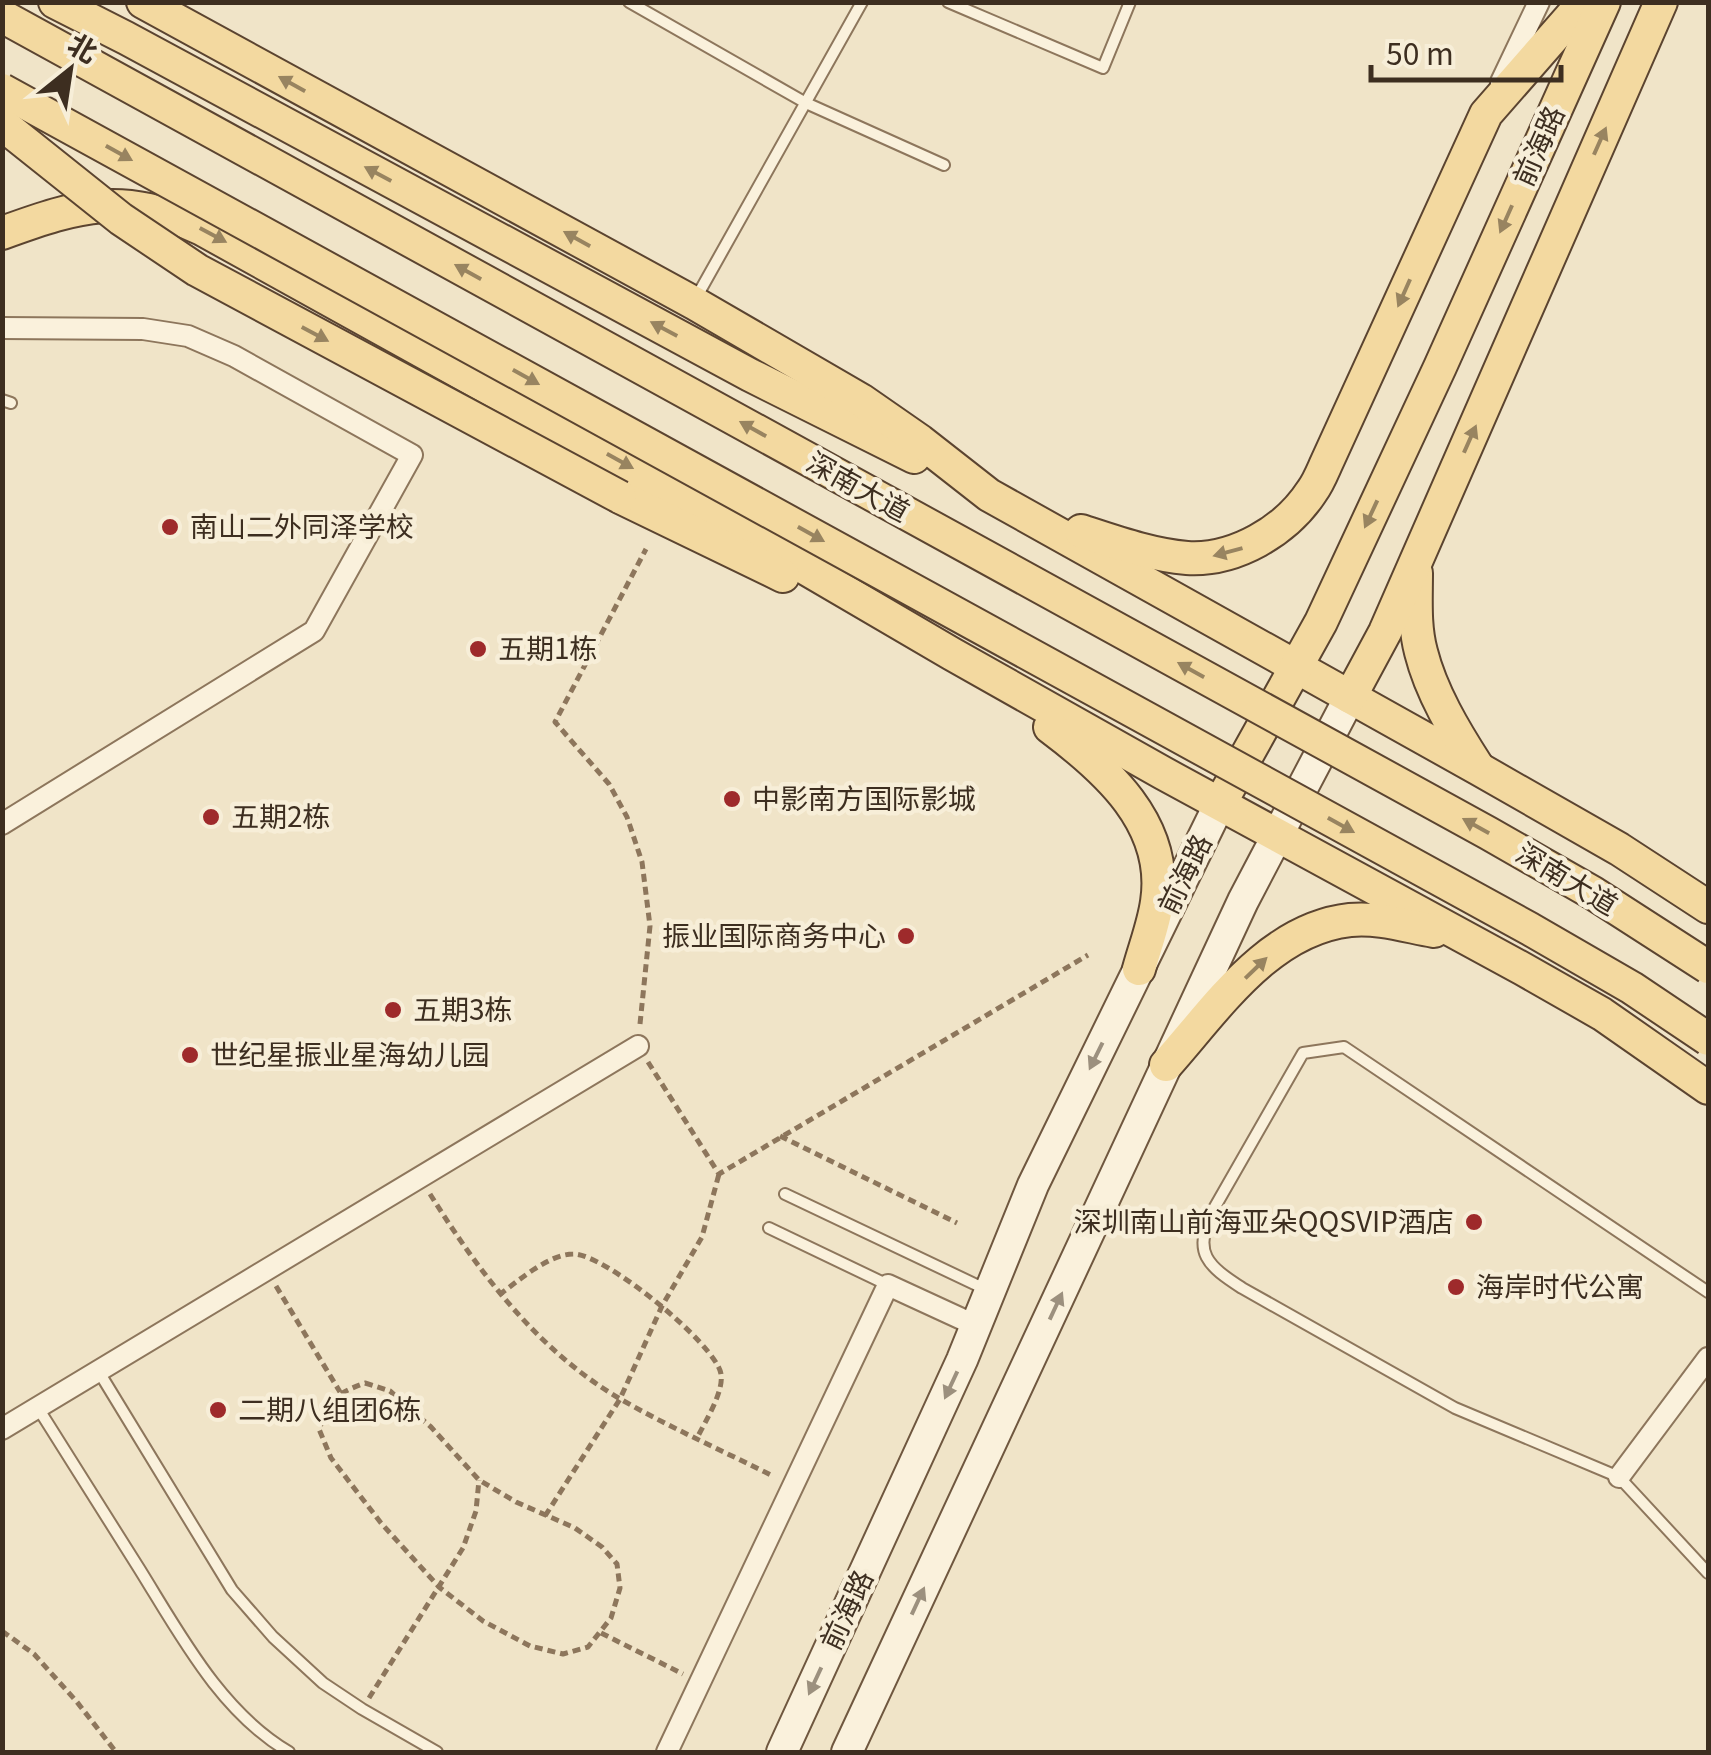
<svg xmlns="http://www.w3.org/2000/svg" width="1711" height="1755" font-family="Georgia,'Noto Sans SC',serif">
  <rect width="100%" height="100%" fill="#f0e4c8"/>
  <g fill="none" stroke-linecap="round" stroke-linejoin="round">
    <g stroke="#8d765c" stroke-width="14">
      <g id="lane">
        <path d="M 629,2 L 806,103 L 944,165"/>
        <path d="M 948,2 L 1103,68 L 1130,2"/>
        <path d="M 696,298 L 862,2"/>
        <path d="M 2,400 L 11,403"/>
        <path d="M 785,1194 L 985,1289"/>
        <path d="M 769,1228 L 888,1285"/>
        <path d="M 1708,1292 L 1344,1047 L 1303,1053 L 1212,1212 C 1192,1253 1208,1266 1242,1288 L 1455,1408 L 1619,1477 L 1708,1573"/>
        <path d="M 99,1372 L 232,1590 L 273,1637 L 323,1683 L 362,1709 L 437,1752"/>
        <path d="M 38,1408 C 72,1462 106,1516 140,1570 C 181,1636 221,1712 289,1752"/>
      </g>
    </g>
    <g stroke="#8d765c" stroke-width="24">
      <g id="street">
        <path d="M 1501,82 L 1539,2"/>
        <path d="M 2,328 L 143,329 L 188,336 L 234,356 L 412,455 L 314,631 L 2,824"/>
        <path d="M 2,1429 L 638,1046"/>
        <path d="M 1619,1477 L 1708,1358"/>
        <path d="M 667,1752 L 888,1285 L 977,1326"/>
      </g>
    </g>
    <g stroke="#6f573f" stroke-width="34">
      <g id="secondary">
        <path d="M 782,1752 L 962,1360 L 1033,1185 L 1220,803"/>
        <path d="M 847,1752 L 1243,901 L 1350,697"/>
      </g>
    </g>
    <g stroke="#5b4430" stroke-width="36">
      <g id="primary">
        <path d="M 55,2 L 126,38 L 750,375 L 914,457"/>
        <path d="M 143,2 L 694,303 L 861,400 L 920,441 L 989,495 L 1479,769 L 1619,849 L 1708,907"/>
        <path d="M 2,233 C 82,204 122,192 202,229 L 665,486 L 952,654 L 1163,773 L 1523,969 L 1602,1014 L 1708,1088"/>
        <path d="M 620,497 L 783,576"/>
        <path d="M 1081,531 C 1115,542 1151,555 1187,558 C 1235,561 1286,531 1312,491 C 1318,483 1322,473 1326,464 L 1486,114 L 1584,2"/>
        <path d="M 1416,573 C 1416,600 1414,626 1421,652 C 1431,692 1455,732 1477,766"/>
        <path d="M 1350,697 L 1385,632 L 1661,2"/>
        <path d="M 1050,727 C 1106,769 1169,824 1157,902 C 1154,924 1145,947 1139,969"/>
        <path d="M 1227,791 L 1321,622 L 1440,367 L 1604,2"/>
        <path d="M 1166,1065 C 1216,1009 1268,929 1350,920 C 1378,917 1406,926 1434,931"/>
      </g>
    </g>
    <g stroke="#8d765c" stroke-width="5" stroke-dasharray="8 5" stroke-linecap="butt">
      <path d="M 640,1024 L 650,926 L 642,862 L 627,817 L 609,784 L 555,722 L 646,549"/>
      <path d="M 648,1062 L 719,1174 L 1088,955"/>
      <path d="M 780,1136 L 957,1223"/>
      <path d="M 430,1194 C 480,1274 539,1352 622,1400 C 671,1428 723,1451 773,1476"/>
      <path d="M 276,1286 L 340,1392"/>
      <path d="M 499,1295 C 518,1281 549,1254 573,1254 C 604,1253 716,1344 721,1374 C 724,1392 705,1422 697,1438"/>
      <path d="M 365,1383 L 390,1391 L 431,1427 L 479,1480 L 516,1502 L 575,1528 L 602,1547 L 617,1564 L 620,1588 L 611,1618 L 588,1647 L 563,1654 L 530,1646 L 483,1621 L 439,1587 L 381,1523 L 331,1458 L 319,1429 C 332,1398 333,1395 365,1383 Z"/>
      <path d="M 545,1516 L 620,1399 L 662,1306 L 702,1237 L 719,1174"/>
      <path d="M 2,1631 L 34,1654 L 77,1702 L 116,1752"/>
      <path d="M 601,1633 L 683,1674"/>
      <path d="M 369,1698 L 463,1548 L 476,1511 L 479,1480"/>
    </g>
    <use href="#lane" stroke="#faf1dc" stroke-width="10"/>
    <use href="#street" stroke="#faf1dc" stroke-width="20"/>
    <use href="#secondary" stroke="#faf1dc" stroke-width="30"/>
    <use href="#primary" stroke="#f3d9a0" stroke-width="32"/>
    <g stroke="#5b4430" stroke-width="36" stroke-linecap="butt">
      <g id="primary-bridge">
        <path d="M 2,16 L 1488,833 L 1593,893 L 1708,967"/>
        <path d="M 2,90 L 1530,929 L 1632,988 L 1708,1039"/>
        <path d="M 2,124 L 121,219 L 197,270 L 620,497"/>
      </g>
    </g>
    <use href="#primary-bridge" stroke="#f3d9a0" stroke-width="32"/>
  </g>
  <defs><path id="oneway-solid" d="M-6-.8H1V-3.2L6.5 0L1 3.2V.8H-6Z" transform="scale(2.5)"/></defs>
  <g fill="#988460">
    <use href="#oneway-solid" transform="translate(292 84) rotate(-151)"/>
    <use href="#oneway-solid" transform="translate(1600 141) rotate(-66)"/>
    <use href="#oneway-solid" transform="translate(119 153) rotate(29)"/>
    <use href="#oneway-solid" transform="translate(378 174) rotate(-152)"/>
    <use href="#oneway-solid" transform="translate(1506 219) rotate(114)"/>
    <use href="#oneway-solid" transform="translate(213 235) rotate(28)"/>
    <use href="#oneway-solid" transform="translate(577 239) rotate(-151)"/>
    <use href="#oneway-solid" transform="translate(468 272) rotate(-151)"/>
    <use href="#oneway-solid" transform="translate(1404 293) rotate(114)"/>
    <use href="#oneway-solid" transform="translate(664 329) rotate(-152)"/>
    <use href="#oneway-solid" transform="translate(315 334) rotate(28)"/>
    <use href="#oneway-solid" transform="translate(526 377) rotate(29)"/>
    <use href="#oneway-solid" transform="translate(753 429) rotate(-151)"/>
    <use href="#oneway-solid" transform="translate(1470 439) rotate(-66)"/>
    <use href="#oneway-solid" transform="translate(620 461) rotate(29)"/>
    <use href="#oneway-solid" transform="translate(1371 514) rotate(115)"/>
    <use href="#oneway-solid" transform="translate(811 534) rotate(29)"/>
    <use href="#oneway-solid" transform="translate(1228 552) rotate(165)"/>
    <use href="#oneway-solid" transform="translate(1191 670) rotate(-151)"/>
    <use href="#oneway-solid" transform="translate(1341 825) rotate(29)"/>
    <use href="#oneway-solid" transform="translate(1476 826) rotate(-151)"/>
    <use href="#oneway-solid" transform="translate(1256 968) rotate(-44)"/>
  </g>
  <g fill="#9c907e">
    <use href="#oneway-solid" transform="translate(1096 1056) rotate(116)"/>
    <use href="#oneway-solid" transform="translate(1056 1306) rotate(-65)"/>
    <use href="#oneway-solid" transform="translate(951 1385) rotate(115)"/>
    <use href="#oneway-solid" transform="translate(918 1601) rotate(-65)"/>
    <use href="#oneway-solid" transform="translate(815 1681) rotate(115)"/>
  </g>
  <g fill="#9e2a2b" stroke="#f7eed8" stroke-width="4">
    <circle cx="170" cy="527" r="10"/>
    <circle cx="478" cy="649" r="10"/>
    <circle cx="732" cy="799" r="10"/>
    <circle cx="211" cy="817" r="10"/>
    <circle cx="906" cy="936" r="10"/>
    <circle cx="393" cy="1010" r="10"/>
    <circle cx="190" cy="1055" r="10"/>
    <circle cx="1474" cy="1222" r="10"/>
    <circle cx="1456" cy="1287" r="10"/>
    <circle cx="218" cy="1410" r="10"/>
  </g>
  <g text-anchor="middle" stroke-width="9" stroke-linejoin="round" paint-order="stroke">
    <g font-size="28" fill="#3d2e20" stroke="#f7eed8">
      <text transform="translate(1539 146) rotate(-66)" y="10">前海路</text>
      <text transform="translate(858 487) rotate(29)" y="10">深南大道</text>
      <text transform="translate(1185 874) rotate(-64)" y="10">前海路</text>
      <text transform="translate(1567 879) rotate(31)" y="10">深南大道</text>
      <text transform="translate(847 1610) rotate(-65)" y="10">前海路</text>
    </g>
    <g font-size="28" fill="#3d2e20" stroke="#f7eed8" text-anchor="start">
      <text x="190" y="537">南山二外同泽学校</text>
      <text x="498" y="659">五期1栋</text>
      <text x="752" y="809">中影南方国际影城</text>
      <text x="231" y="827">五期2栋</text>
      <text x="886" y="946" text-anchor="end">振业国际商务中心</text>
      <text x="413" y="1020">五期3栋</text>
      <text x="210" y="1065">世纪星振业星海幼儿园</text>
      <text x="1454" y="1232" text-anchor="end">深圳南山前海亚朵QQSVIP酒店</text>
      <text x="1476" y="1297">海岸时代公寓</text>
      <text x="238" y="1420">二期八组团6栋</text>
    </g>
  </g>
  <rect width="1711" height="1755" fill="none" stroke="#3d2e20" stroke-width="10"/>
  <g transform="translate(70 70) rotate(30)" stroke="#f7eed8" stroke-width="8" paint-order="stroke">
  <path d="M0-8L18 38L0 25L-18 38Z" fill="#3d2e20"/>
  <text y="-15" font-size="28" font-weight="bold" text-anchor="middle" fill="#3d2e20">北</text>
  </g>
  <path d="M1371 65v15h190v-15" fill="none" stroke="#3d2e20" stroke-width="5"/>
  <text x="1386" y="65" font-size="30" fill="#3d2e20" stroke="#f7eed8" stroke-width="8" paint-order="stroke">50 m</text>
</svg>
